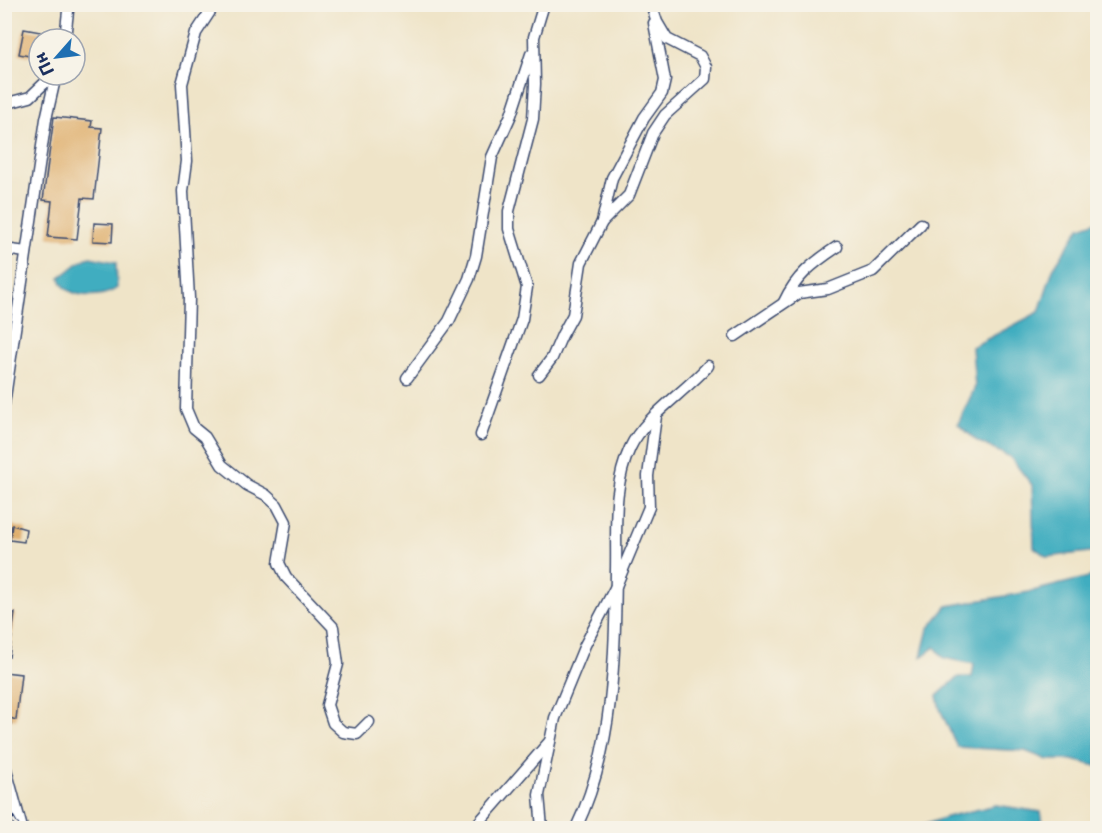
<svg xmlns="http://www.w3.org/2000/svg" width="1102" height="833" font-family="'Playpen Sans',sans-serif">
  <rect width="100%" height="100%" fill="#f7f3e8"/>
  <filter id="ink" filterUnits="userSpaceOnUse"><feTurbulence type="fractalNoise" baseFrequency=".0167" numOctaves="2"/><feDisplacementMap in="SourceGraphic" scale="12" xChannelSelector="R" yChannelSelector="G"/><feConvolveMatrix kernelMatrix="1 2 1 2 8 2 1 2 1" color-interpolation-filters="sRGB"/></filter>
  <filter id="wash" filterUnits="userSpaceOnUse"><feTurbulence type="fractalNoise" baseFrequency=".008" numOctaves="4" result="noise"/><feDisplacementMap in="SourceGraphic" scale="24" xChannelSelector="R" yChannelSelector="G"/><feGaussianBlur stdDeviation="1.35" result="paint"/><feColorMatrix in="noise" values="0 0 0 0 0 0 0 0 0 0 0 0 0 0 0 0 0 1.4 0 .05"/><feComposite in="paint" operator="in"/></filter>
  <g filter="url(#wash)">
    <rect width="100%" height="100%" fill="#efe4c8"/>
    <g fill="#41adc0" stroke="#2e6e8f" stroke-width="1.5">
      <path d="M 1097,221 L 1097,551 L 1047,557 L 1034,547 L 1032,485 L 1010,457 L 977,441 L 958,424 L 975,387 L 972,347 L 1039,312 L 1053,269 L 1080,227 Z"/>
      <path d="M 90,257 L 116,262 L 117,288 C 103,299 63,300 60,277 C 72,270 77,261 90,257 Z"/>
      <path d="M 1097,575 L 1097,766 L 1072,760 L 1048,760 L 1025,751 L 957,747 L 940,709 L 937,696 L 958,677 L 972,677 L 974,664 L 944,658 L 935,647 L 921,657 L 928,629 L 947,606 L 1029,592 Z"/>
      <path d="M 996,805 L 1041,812 L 1044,828 L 916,828 L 946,817 Z"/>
    </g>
    <g id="blocks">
      <g fill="#deac68">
        <path d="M 24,29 L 57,35 L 56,39 L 39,39 L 39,58 L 19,54 Z"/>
        <path d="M 4,111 L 12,127 L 4,141 Z"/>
        <path d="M 54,117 L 92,121 L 91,127 L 102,128 L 94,199 L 82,198 L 77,239 L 48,237 L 52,201 L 43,200 Z"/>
        <path d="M 94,223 L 113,224 L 112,242 L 93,241 Z"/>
        <path d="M 12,525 L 26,529 L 24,542 L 10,540 Z"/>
        <path d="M 5,612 L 15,613 L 9,657 L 4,656 Z"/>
        <path d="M 4,672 L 21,674 L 16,720 L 4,716 Z"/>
      </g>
    </g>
  </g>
  <g filter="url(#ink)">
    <use href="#blocks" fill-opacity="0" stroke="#3b4a6e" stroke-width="1.5"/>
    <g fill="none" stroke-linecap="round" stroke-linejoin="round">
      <g stroke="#3b4a6e" stroke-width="13">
        <g id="minor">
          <path d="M 215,4 L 196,33 L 182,84 L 187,161 L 183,191 L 189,298 L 186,409 L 194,428 L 205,437 L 222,465 L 247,485 L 266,495 L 277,505 L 286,522 L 279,563 L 286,577 L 333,627 L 338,664 L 327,705 L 333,723 L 343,732 L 357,734 L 369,722"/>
          <path d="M 65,39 L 68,11 L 66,4"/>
          <path d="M 4,104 L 30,97 L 53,75"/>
          <path d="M 602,222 L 612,178 L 644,118 L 662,93 L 665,80 L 654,23"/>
          <path d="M 4,249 L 26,252"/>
          <path d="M 784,302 C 796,276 813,263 837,247"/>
          <path d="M 735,336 L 799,293 L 828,289 L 873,271 L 921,224"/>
          <path d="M 539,375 L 552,358 L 562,335 L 573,315 L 581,263 L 602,222 L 629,195 L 653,133 L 665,115 L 705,79 L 706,67 L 700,56 L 667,39 L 657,22 L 651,4"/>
          <path d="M 407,378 L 449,321 L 469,279 L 476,256 L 492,157 L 511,115 L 531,54"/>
          <path d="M 4,404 L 46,119 L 56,75"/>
          <path d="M 481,435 L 522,319 L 527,287 L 509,229 L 509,211 L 533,119 L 535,84 L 534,37 L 544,4"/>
          <path d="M 4,760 L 5,723"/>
          <path d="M 4,762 L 22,828"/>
          <path d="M 474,828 L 550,741"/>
          <path d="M 542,828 L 539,795 L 555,718 L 585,645 L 616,586 L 649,507 L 648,476 L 656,416"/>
          <path d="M 576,828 C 614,749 615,656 616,570 C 617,528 612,487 630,448 C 644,417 684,393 708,366"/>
        </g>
      </g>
      <use href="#minor" stroke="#fff" stroke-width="10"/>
      <g stroke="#1b2f5e" stroke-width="5">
        <g id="rail">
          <path d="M 4,804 L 18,828"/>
          <path d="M 4,824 L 6,828"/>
        </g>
      </g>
      <use href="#rail" stroke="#f7f3e8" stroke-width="3" stroke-dasharray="9" stroke-linecap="butt"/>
    </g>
  </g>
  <rect width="1102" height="833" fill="none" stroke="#f7f3e8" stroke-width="24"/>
  <g transform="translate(57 57) rotate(242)"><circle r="28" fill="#f7f3e8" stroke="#9fa5b1" stroke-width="1.5"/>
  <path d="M0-4.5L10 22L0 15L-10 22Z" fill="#1f6fb2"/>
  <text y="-9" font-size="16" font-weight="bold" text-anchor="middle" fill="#1b2f5e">Пн</text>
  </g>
</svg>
